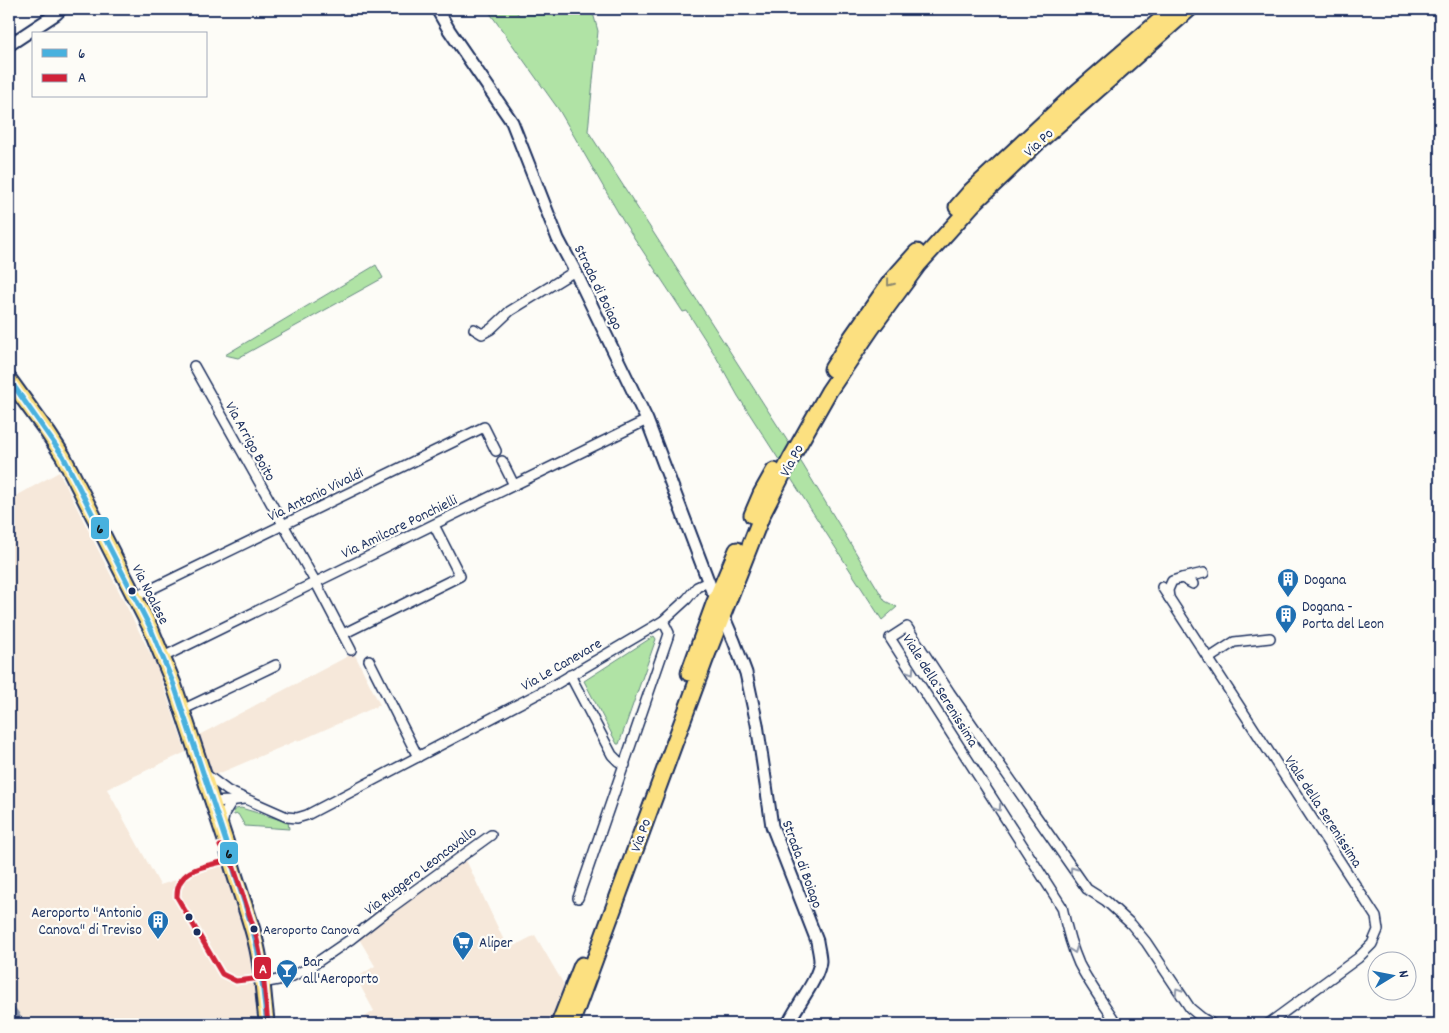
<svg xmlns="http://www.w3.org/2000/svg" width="1449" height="1033" font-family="Dekko,sans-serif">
  <rect width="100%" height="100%" fill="#fdfcf7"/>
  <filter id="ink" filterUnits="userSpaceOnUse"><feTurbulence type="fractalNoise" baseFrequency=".02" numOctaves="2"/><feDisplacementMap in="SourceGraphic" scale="10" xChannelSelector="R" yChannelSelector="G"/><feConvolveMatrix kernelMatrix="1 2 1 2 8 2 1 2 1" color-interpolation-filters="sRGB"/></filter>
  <g filter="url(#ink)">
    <g fill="#f6e8da">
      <path d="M 59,472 L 157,667 L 186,752 L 107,789 L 160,885 L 225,865 L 248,939 L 252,962 L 257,1024 L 9,1024 L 9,500 Z"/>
      <path d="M 354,653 L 380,705 L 299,741 L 298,740 L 213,776 L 199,735 Z"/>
      <path d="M 465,858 L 508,949 L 535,935 L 563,983 L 564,991 L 549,1024 L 354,1024 L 374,1011 L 356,978 L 375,966 L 358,937 Z"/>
    </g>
    <g fill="#b0e3a5" stroke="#668982">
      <path d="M 487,9 L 514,9 L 519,15 L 593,13 L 598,31 L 588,131 L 803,465 L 885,601 L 897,607 L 882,620 L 738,396 L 715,355 L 687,311 L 683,312 L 623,221 L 559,110 Z"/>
      <path d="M 376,265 L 383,278 L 238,358 L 225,355 Z"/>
      <path d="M 654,636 L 656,639 L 619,744 L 617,744 L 584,681 Z"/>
      <path d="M 241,808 L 288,822 L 289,829 L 245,826 L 238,814 L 234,815 L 233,811 L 236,809 Z"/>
    </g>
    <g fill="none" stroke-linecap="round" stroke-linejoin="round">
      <path stroke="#8c96aa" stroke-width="21" d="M 9,1017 L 13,1024"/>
      <g stroke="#1b2f5e" stroke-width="12">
        <g id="minor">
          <path d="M 474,329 L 482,334 L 491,329 L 510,311 L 575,271"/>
          <path d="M 194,366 L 316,583 L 351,650"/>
          <path d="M 502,461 L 514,485"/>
          <path d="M 1182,578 L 1204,573"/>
          <path d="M 1162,587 L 1376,917 L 1378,930 L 1372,944 L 1358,958 L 1268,1024"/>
          <path d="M 135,597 L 484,427 L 496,451"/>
          <path d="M 1169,598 L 1168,590 L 1172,581 L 1182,578 L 1193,584"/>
          <path d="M 343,634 L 460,576 L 434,525"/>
          <path d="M 163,657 L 647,420"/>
          <path d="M 1208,659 L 1234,642 L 1270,638"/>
          <path d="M 369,660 L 418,757"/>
          <path d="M 570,675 L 612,755 L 618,761 L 625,765"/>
          <path d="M 182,710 L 276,665"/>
          <path d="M 204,773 L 228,791 L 287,817 L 297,818 L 307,815 L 551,687 L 663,621 L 687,599 L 697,587 L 708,582"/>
          <path d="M 213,802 L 229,801 L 244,799"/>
          <path d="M 222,825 L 225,812 L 232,801"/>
          <path d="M 578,898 L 668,637 L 669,633 L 663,621"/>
          <path d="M 262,983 L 289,978 L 310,967 L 351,939 L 392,907 L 491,835"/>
          <path d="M 1117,1024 C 1104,1004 1090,985 1079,964 C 1071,946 1066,926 1062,907 L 890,638 L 907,627 L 950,693 L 1087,889 L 1106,901 L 1131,924 L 1146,942 L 1190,1008 L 1202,1018 L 1212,1024"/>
        </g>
      </g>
      <g stroke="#1b2f5e" stroke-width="15">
        <g id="tertiary">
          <path d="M 437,9 L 449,30 L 512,122 L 558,239 L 575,271 L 647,420 L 712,591"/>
          <path d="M 9,45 L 56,14 L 61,9"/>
          <path d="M 725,620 L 734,641 L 746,673 L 757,724 L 772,826 L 817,941 C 818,948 820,955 820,961 C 819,979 796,1006 788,1024"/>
        </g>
      </g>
      <g stroke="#1b2f5e" stroke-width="18">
        <path id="primary" d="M 9,379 L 48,433 L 63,456 L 151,629 L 174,685 L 226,842 C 233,877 248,909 256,943 C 263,970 263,997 267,1024"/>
      </g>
      <g stroke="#1b2f5e" stroke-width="19">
        <g id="trunk">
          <path d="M 957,207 L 971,191 L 1076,93 L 1173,9"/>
          <path d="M 832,369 L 851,338 L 891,281 L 917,252"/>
          <path d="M 752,515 L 761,494 L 774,471"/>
          <path d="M 689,673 L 714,604 L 737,550"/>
          <path d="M 559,1024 L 582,965"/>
          <path d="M 571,1024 L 705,660 L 762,515 L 791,458 L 829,391 L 871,329 L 918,265 L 974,203 L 1037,143 L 1189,9"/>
        </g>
      </g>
      <use href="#minor" stroke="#fdfcf7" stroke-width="9"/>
      <use href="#tertiary" stroke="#fdfcf7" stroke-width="11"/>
      <use href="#primary" stroke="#fce080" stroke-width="14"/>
      <use href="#trunk" stroke="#fce080" stroke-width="15"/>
      <g stroke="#fdfcf7" stroke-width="9">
        <path id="bus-1" d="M 9,379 L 63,456 L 151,629 L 174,685 L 226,842 C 234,876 248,909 256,943 C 262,969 263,997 267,1024"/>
      </g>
      <g stroke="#fdfcf7" stroke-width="9">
        <g id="bus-2">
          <path d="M 220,846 L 233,865 L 256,935 L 262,963 L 268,1024"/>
          <path d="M 230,860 C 208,866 176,867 177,897 L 222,974 L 236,981 L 262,978"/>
        </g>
      </g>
      <use href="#bus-1" stroke="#48b1de" stroke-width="5"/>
      <use href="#bus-2" stroke="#d02239" stroke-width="5"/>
    </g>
    <defs><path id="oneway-chevron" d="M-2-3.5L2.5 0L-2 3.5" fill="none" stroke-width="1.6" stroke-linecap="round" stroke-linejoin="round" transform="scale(1.25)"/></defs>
    <use stroke="#8c886f" href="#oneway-chevron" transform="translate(890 283) rotate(128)"/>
    <g stroke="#8c96aa">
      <use href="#oneway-chevron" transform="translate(911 671) rotate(57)"/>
      <use href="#oneway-chevron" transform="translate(998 808) rotate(57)"/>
      <use href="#oneway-chevron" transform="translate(1073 870) rotate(-125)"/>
      <use href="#oneway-chevron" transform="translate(1074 950) rotate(70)"/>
      <use href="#oneway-chevron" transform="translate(1178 991) rotate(-123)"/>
    </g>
  </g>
  <defs>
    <g id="building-pin" transform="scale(1.125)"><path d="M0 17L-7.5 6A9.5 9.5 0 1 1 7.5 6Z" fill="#1f6fb2" stroke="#fdfcf7"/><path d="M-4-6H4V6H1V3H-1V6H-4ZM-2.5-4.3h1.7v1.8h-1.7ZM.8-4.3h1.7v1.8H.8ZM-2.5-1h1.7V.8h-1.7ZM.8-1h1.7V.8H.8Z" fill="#fff"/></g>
    <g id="supermarket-pin" transform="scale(1.125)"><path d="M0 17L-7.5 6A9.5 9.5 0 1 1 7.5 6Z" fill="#1f6fb2" stroke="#fdfcf7"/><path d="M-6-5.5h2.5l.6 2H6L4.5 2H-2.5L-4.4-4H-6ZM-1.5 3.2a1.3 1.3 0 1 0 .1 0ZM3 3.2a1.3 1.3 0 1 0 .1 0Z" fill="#fff"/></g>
    <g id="bar-pin" transform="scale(1.125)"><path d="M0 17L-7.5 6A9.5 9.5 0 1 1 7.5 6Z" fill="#1f6fb2" stroke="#fdfcf7"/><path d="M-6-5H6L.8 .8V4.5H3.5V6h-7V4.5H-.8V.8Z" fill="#fff"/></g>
  </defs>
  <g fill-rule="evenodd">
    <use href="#building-pin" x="1288" y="579"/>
    <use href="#building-pin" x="1286" y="615"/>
    <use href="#building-pin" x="158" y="921"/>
    <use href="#supermarket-pin" x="463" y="942"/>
    <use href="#bar-pin" x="287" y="970"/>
  </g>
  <g fill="#1b2f5e" stroke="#fdfcf7" stroke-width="2">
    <circle cx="132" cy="591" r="4.5"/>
    <circle cx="189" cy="917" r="4.5"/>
    <circle cx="254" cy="929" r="4.5"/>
    <circle cx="197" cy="932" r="4.5"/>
  </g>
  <g text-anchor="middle" stroke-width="4.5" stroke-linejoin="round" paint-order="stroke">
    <g font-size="14" fill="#1b2f5e" stroke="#fdfcf7" text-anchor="start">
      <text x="263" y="934">Aeroporto Canova</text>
    </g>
    <g font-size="15" fill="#1b2f5e" stroke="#fdfcf7">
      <text transform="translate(1038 142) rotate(-43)" y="5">Via Po</text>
      <text transform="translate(599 287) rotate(64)" y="5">Strada di Boiago</text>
      <text transform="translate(251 441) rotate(61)" y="5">Via Arrigo Boito</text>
      <text transform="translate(791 460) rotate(-62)" y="5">Via Po</text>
      <text transform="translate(315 494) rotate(-26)" y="5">Via Antonio Vivaldi</text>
      <text transform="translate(399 526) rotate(-26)" y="5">Via Amilcare Ponchielli</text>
      <text transform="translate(151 594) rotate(63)" y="5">Via Noalese</text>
      <text transform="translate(561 664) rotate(-30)" y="5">Via Le Canevare</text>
      <text transform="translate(941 690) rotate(58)" y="5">Viale della Serenissima</text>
      <text transform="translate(1324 811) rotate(57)" y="5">Viale della Serenissima</text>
      <text transform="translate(640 835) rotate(-70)" y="5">Via Po</text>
      <text transform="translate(803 864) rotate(70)" y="5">Strada di Boiago</text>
      <text transform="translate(420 870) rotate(-37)" y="5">Via Ruggero Leoncavallo</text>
    </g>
    <g font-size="15" fill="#1b2f5e" stroke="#fdfcf7" text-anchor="start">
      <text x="1304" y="584">Dogana</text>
      <text x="1302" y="611">Dogana -<tspan x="1302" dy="17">Porta del Leon</tspan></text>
      <text x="142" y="917" text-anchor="end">Aeroporto "Antonio<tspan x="142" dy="17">Canova" di Treviso</tspan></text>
      <text x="479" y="947">Aliper</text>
      <text x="303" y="966">Bar<tspan x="303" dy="17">all'Aeroporto</tspan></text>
    </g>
  </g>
  <g stroke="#fdfcf7" stroke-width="2">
    <rect x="90" y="516" width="20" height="24" rx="5" fill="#48b1de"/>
    <rect x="219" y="841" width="20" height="24" rx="5" fill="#48b1de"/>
    <rect x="253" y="956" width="19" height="24" rx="5" fill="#d02239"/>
  </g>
  <g font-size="14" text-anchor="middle" font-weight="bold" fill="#fff">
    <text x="263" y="973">A</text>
  </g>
  <g font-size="14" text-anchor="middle" font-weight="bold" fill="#111">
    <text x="100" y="533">6</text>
    <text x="229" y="858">6</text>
  </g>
  <rect width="1449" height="1033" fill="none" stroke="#fdfcf7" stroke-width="30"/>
  <rect x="15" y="15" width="1419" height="1003" fill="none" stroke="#1b2f5e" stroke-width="2" filter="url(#ink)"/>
  <rect x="32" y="32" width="175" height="65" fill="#fdfcf7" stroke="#a3aaba"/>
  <rect x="42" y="49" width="25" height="8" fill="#48b1de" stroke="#a3aaba"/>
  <text x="78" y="58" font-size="15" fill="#1b2f5e">6</text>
  <rect x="42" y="74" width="25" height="8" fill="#d02239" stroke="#a3aaba"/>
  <text x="78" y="82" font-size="15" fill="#1b2f5e">A</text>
  <g transform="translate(1392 976) rotate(80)"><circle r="24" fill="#fdfcf7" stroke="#a3aaba"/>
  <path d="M0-4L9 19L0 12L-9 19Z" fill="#1f6fb2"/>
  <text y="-8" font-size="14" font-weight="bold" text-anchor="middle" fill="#1b2f5e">N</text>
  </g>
</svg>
